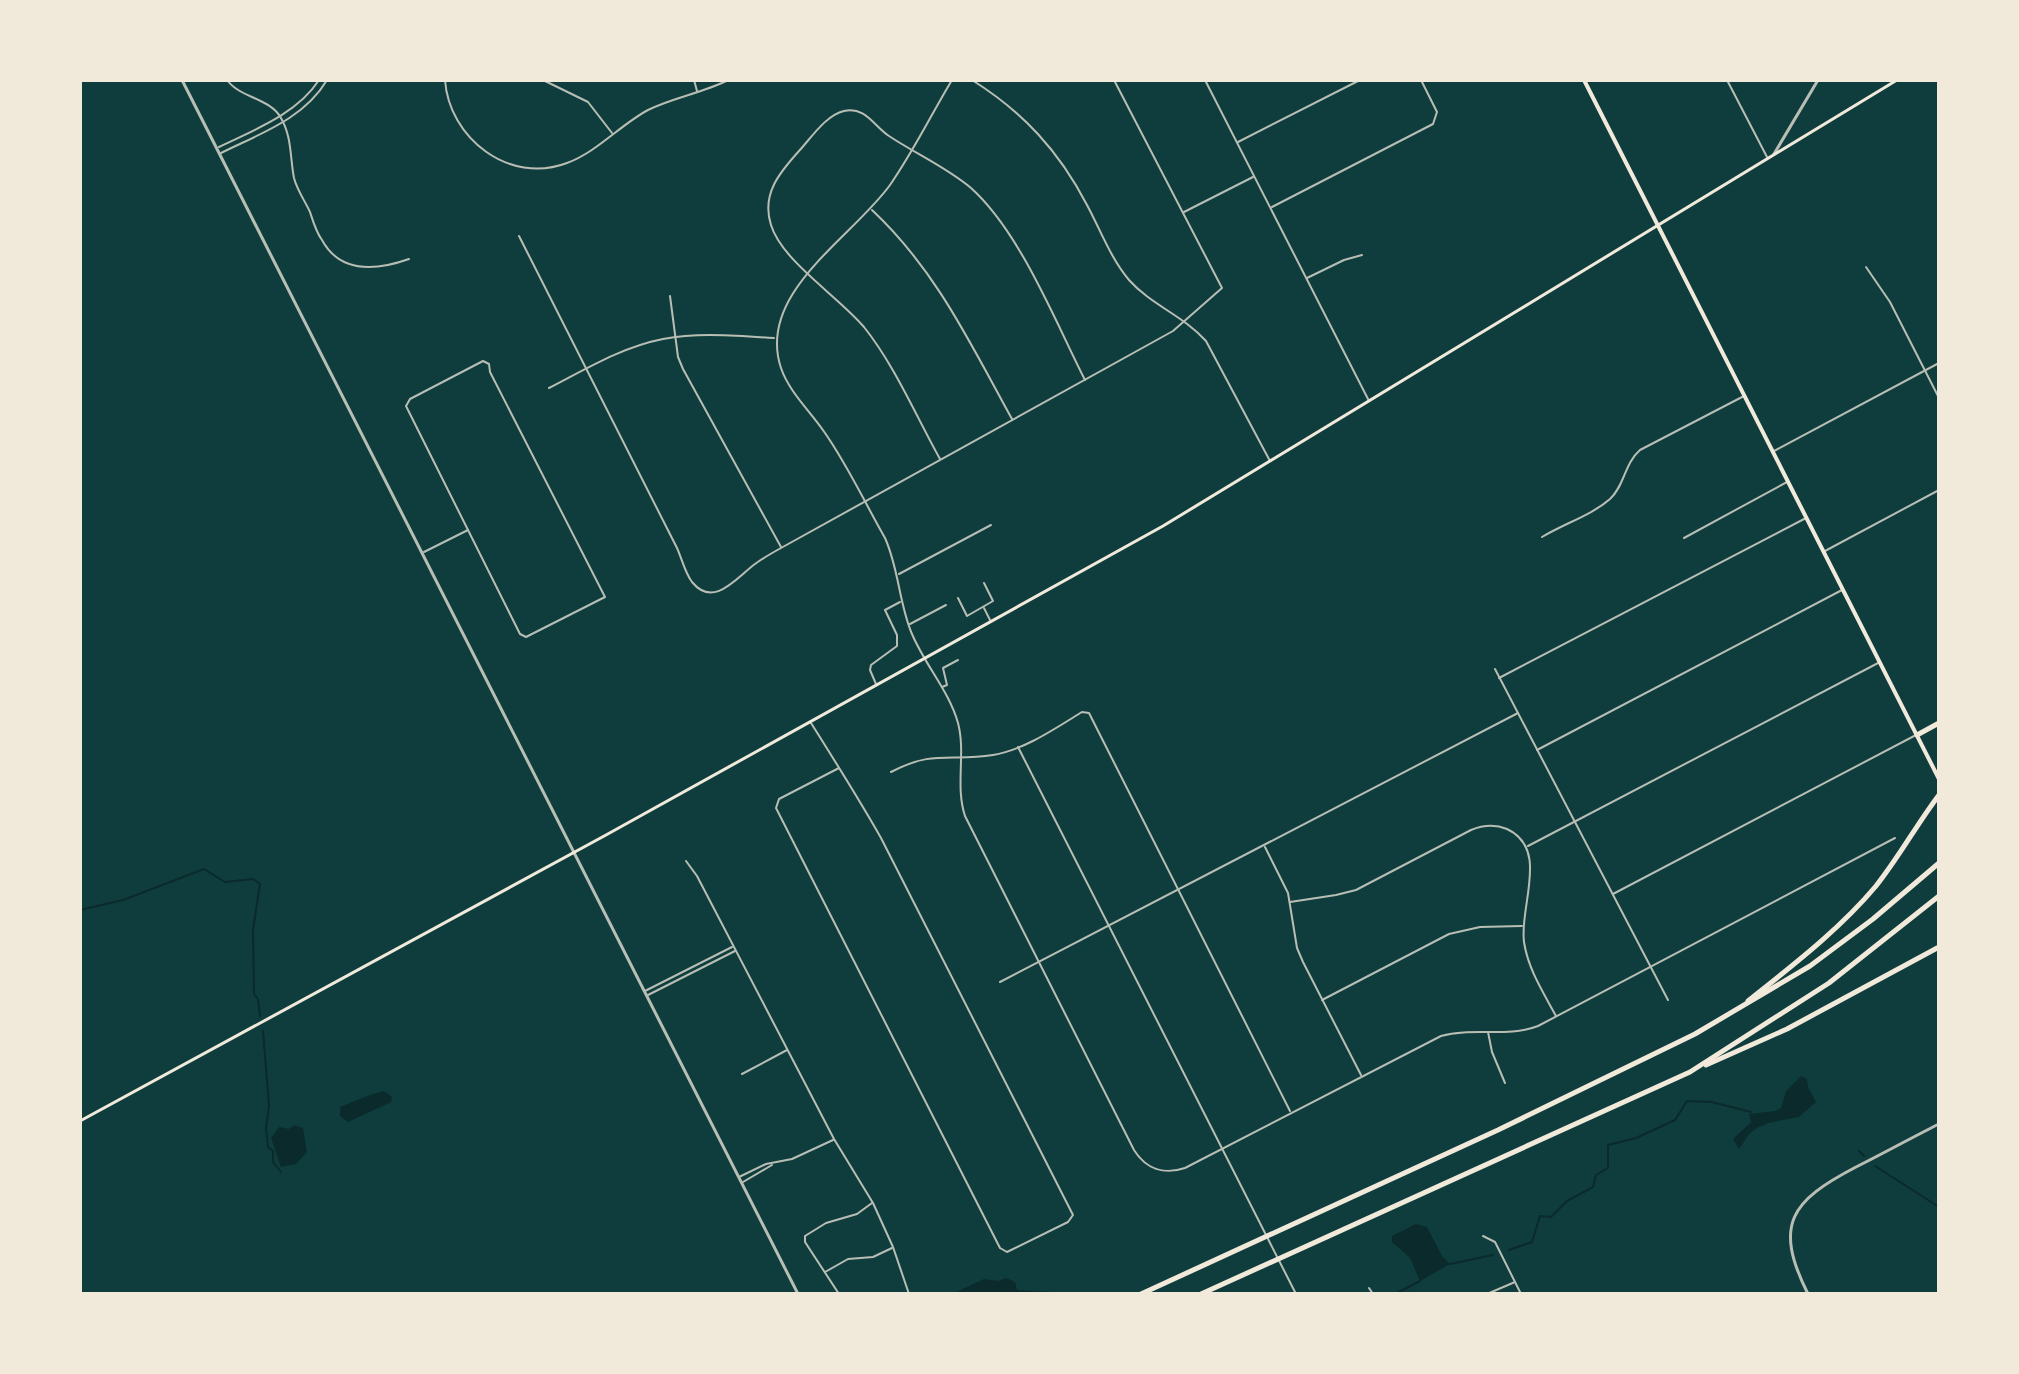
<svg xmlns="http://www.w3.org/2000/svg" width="2019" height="1374" font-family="Cabin,sans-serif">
  <rect width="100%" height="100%" fill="#0f3d3e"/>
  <g fill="#0a2a2b">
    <path d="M 1801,1076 L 1807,1079 L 1808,1087 L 1816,1102 L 1799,1117 L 1768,1123 L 1757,1128 L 1749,1134 L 1739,1149 L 1733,1139 L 1751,1122 L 1749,1114 L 1775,1111 L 1781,1108 L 1786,1091 Z"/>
    <path d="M 384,1091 L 392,1097 L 391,1102 L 348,1122 L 340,1116 L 340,1107 C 355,1101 368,1095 384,1091 Z"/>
    <path d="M 294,1125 L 303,1128 L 307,1152 L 296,1164 L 281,1167 L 271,1138 L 279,1127 L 289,1129 Z"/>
    <path d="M 1416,1224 L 1427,1227 L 1442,1256 L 1450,1264 L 1420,1281 L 1410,1258 L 1392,1242 L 1392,1236 Z"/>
    <path d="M 1006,1278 L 1015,1282 L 1017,1291 L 1015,1294 L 952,1294 L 984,1279 L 998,1281 Z"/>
  </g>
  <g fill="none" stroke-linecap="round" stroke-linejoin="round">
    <g stroke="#0a2a2b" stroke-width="2">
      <path d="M 80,910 L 123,900 L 204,869 L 225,882 L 253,879 L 260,884 L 253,930 L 254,994 L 258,999 L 260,1016"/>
      <path d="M 263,1031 L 269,1106 L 266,1128 L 268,1147 L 273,1151 L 273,1162 L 281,1172"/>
      <path d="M 1859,1151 L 1864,1156"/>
      <path d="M 1875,1166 L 1939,1207"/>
      <path d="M 1509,1250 L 1532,1242 L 1540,1216 L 1551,1217 L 1567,1201 L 1593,1187 L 1596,1175 L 1608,1168 L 1608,1145 L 1636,1138 L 1675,1120 L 1687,1101 L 1712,1102 L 1751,1112"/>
      <path d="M 1450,1264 L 1493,1255"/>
      <path d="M 1017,1291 L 1066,1294"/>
      <path d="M 1395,1294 L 1420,1281"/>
    </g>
    <g stroke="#b8beb3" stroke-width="2">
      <path d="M 227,80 C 240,98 270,98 281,118 C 292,137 290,158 294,178 C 297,190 305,201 310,212 C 313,221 316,232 322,240 C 341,275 378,270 409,259"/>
      <path d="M 445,80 C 449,138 509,185 567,163 C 597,152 620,125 648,110 C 674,97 703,93 728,80"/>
      <path d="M 543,80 L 588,102 L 612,133"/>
      <path d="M 694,80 L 697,91"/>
      <path d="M 952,80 C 931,115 913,152 890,185 C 852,238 756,293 781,368 C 789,392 811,412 825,433 C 848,466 865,503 885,538 C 899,569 899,604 912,634 C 925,665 949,691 958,723 C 966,753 955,786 965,816 L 1134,1150 C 1146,1169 1164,1175 1185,1168 L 1441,1036 C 1473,1027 1507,1038 1538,1026 L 1895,838"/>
      <path d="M 972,80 C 1023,112 1059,151 1087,205 C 1100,229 1111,259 1129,280 C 1151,305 1184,316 1206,341 L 1270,461"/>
      <path d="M 1205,80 L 1368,399"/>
      <path d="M 1727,80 L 1767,157"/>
      <path d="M 1238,142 L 1360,80"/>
      <path d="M 219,147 C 254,130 297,114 319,80"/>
      <path d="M 221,153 C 259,134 304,119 327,80"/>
      <path d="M 1272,207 L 1433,124 L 1437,112 L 1421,80"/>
      <path d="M 872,210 C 936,270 970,343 1012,419"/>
      <path d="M 1184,212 L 1253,177"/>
      <path d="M 519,236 L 677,548 C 682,559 685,573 692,582 C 714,609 737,577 755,564 C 763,558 772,553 781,548 L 1173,331 L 1222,288 L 1114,80"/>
      <path d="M 1866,267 L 1890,302 L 1939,398"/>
      <path d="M 1307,278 L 1344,260 L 1362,255"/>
      <path d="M 670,296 L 678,357 L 683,369 L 781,547"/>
      <path d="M 483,361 L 489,364 L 490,372 L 605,597 L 526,637 L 520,634 L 406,406 L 410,399 Z"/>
      <path d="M 549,388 C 586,369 622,347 663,339 C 700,332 737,336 774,338"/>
      <path d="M 1774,451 L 1939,363"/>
      <path d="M 940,459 C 916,416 895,366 864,327 C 839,297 782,261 771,225 C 761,194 780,172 799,151 C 811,138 826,115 844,111 C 865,106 874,126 889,136 C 916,154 946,167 971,188 C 1020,232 1055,321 1085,380"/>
      <path d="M 1542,537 C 1563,524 1592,515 1610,499 C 1625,485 1624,464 1640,450 L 1744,396"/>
      <path d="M 1684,538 L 1787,482"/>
      <path d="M 1825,551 L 1939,490"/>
      <path d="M 424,552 L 468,530"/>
      <path d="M 899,574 L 991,525"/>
      <path d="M 958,598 L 967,616 L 993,601 L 984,583"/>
      <path d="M 984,608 L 990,620"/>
      <path d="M 910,624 L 946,605"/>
      <path d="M 1495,669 L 1668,1000"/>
      <path d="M 1499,678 L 1806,518"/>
      <path d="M 876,684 L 870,670 L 871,665 L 897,646 L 897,635 L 885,610 L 900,602"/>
      <path d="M 942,687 L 947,685 L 943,668 L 958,660"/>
      <path d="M 811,723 C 835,761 859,799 881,838 L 1073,1215 L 1068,1222 L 1007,1252 L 1000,1248 L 776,808 L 779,799 L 839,768"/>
      <path d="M 1018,747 L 1296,1294"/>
      <path d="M 1537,750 L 1842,590"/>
      <path d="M 891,772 C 935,749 950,762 993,755 C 1024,750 1056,728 1082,712 L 1089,713 L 1290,1111"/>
      <path d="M 1528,846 L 1880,662"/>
      <path d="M 1265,847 L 1288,893 L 1297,948 L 1303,962 L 1361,1075"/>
      <path d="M 686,861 L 697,876 L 834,1139 L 873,1203 L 893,1247 L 909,1294"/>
      <path d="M 1613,894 L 1916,735"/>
      <path d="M 1290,902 L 1336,895 L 1356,890 L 1471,830 C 1483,825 1495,824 1507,829 C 1550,849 1519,906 1524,942 C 1528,969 1543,992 1556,1016"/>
      <path d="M 1000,982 L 1518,713"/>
      <path d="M 645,991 L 732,947"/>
      <path d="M 648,995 L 735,951"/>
      <path d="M 1322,1000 L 1449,934 L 1480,927 L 1522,926"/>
      <path d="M 1488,1032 L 1492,1052 L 1505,1083"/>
      <path d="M 742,1074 L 787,1050"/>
      <path d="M 739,1177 L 766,1164 L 792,1159 L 833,1140"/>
      <path d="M 743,1182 L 772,1165"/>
      <path d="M 1483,1236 L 1495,1242 L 1521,1294"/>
      <path d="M 825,1272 L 848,1259 L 873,1257 L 892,1248"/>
      <path d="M 1369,1288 L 1373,1294"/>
      <path d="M 839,1294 L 805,1242 L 805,1236 L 826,1223 L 857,1214 L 872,1203"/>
      <path d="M 1487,1294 L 1515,1282"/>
    </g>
    <g stroke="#b8beb3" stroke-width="3">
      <path d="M 182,80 L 798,1294"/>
      <path d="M 1774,154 L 1818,80"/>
      <path d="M 1808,1294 C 1773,1224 1791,1201 1856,1167 C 1884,1153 1911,1138 1939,1124"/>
    </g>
    <path stroke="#f1e9da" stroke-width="3" d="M 80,1121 L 606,835 L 1163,526 L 1897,80"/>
    <path stroke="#f1e9da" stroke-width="4" d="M 1584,80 L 1939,779"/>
    <g stroke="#f1e9da" stroke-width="5">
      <path d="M 1917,735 L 1939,723"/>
      <path d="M 1748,1001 C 1793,965 1839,930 1876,886 C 1899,857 1917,824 1939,795"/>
      <path d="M 1706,1065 L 1787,1029 L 1939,947"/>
      <path d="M 1141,1294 L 1498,1130 L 1695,1034 L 1810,966 L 1873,919 L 1939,863"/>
      <path d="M 1201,1294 L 1690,1072 L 1829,983 L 1939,896"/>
    </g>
  </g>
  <rect width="2019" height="1374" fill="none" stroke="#f1e9da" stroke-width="164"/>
</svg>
